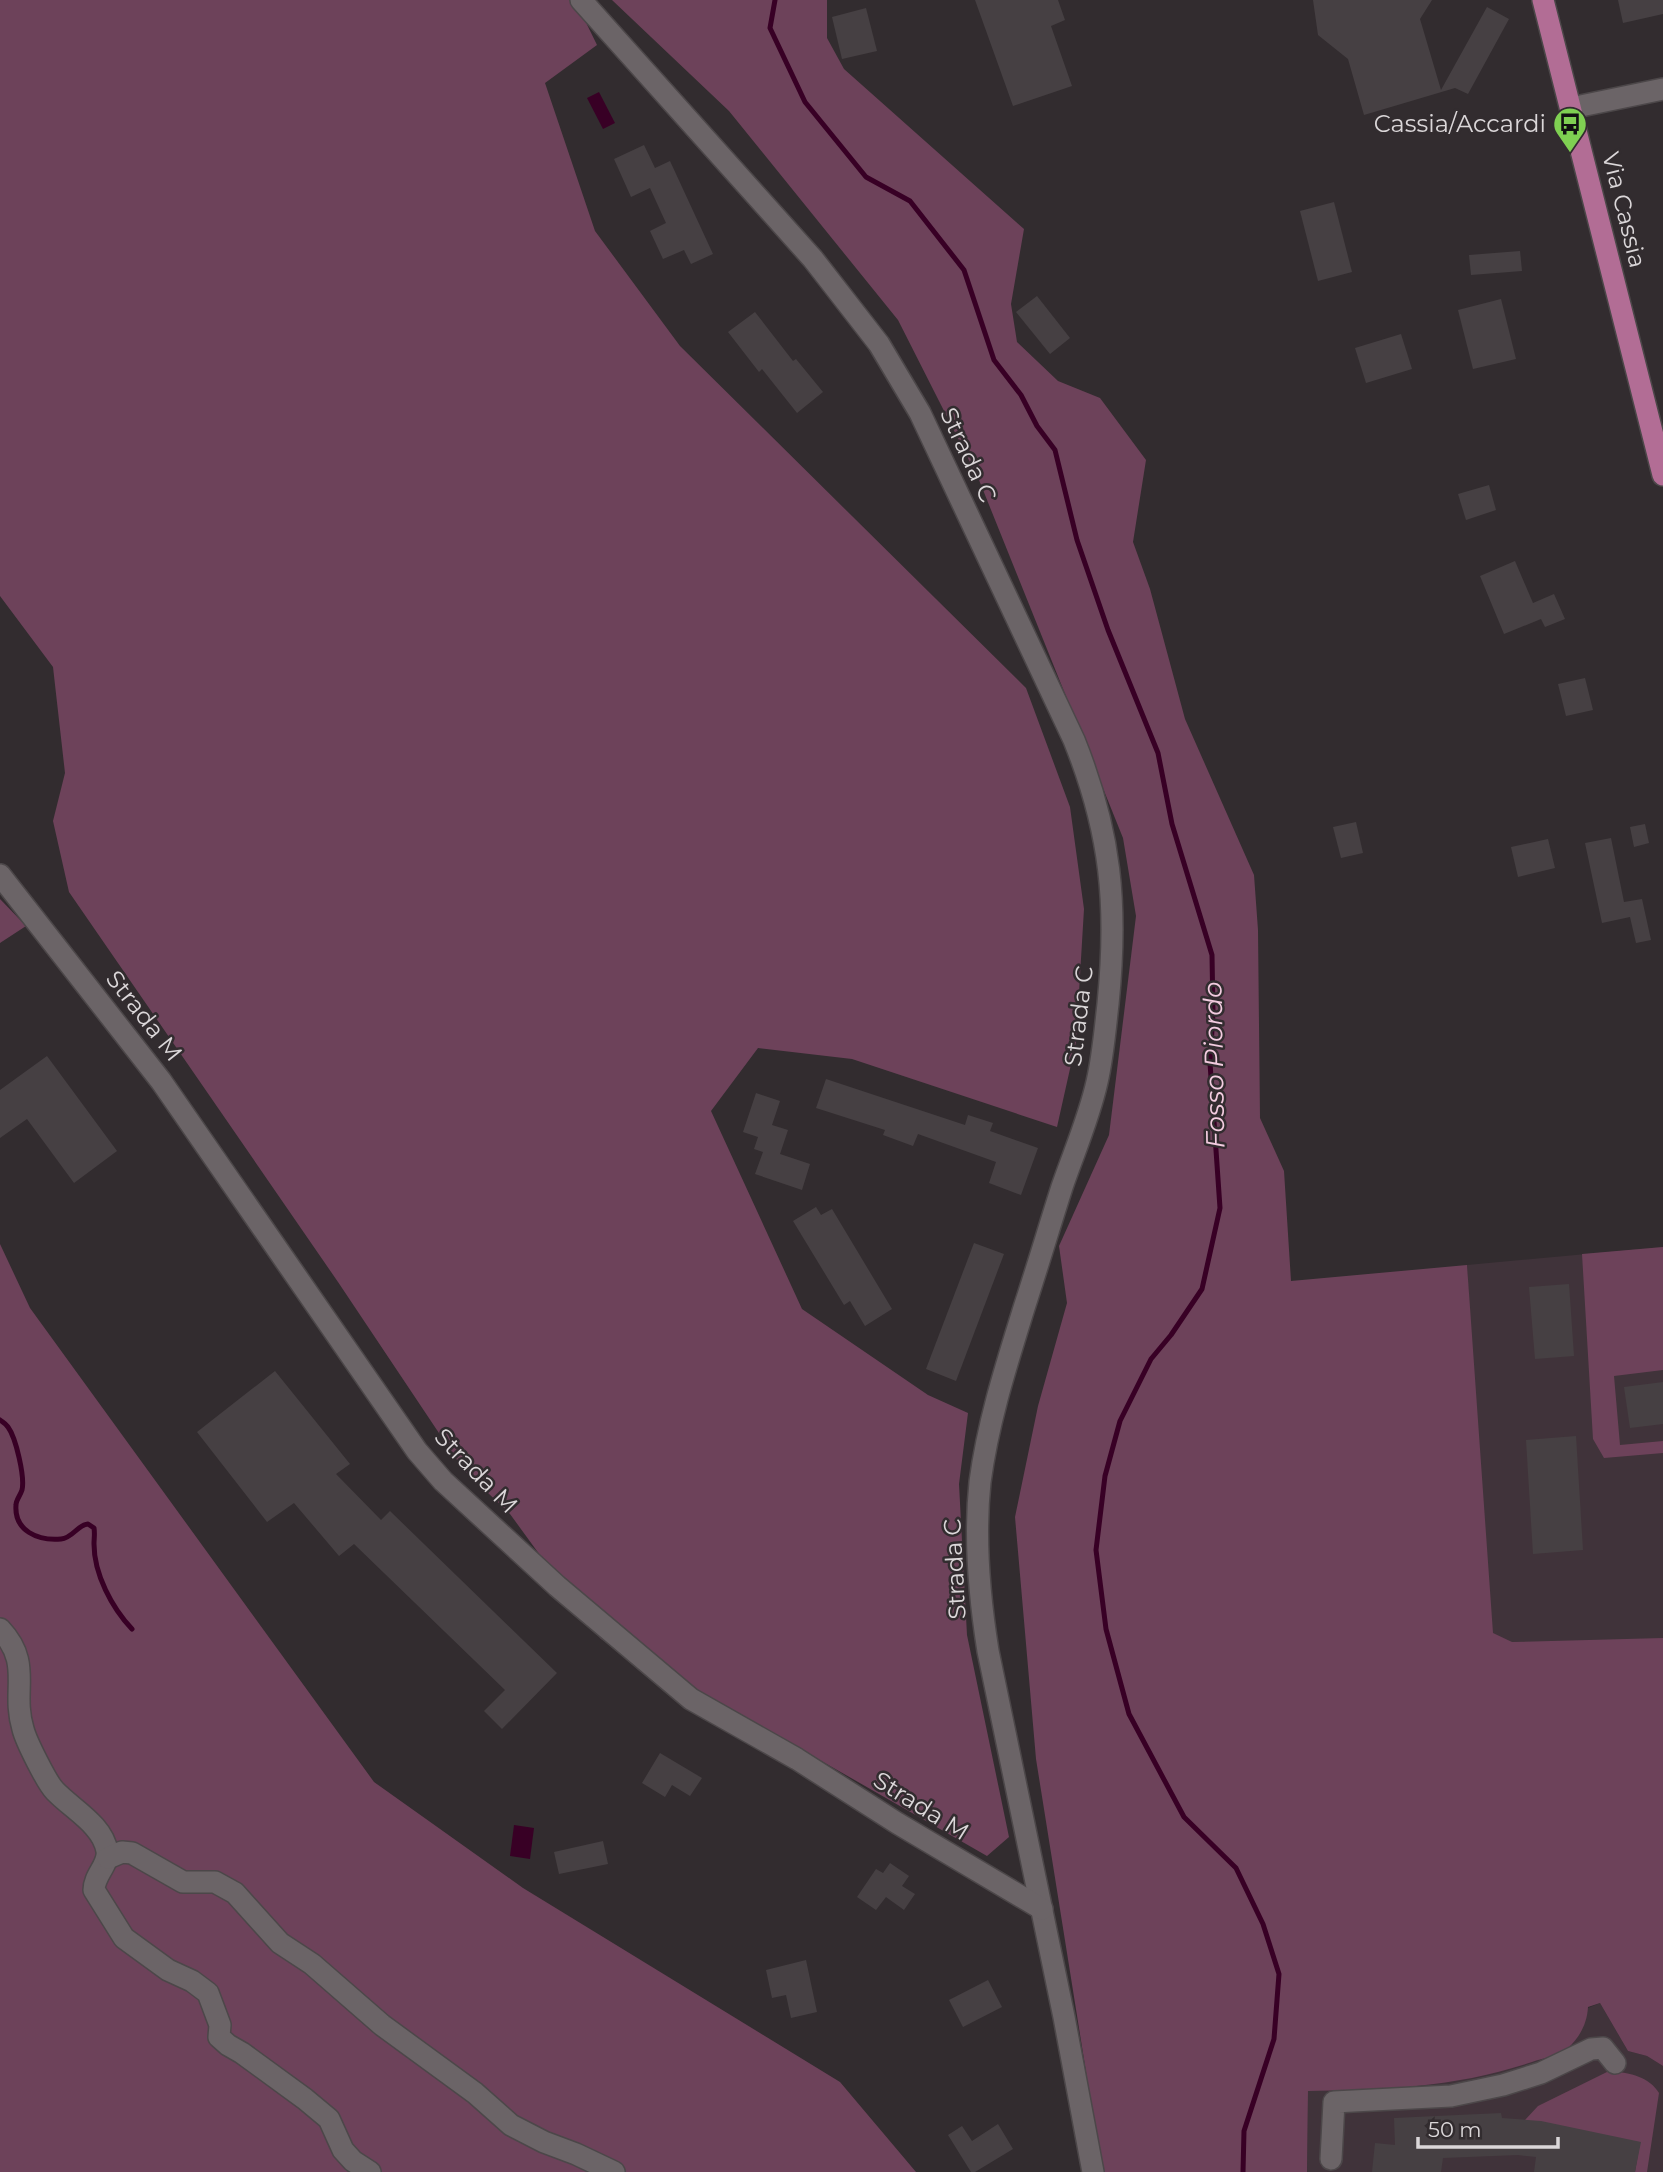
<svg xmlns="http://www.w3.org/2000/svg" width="1663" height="2172" font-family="Montserrat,sans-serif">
  <rect width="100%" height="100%" fill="#322c2f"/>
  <g fill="#40333a">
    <path d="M 1663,1247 L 1663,1657 L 1488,1674 L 1467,1265 Z"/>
    <path d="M 1600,2003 L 1628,2051 L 1647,2056 L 1663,2066 L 1663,2172 L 1307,2172 L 1308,2091 L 1396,2089 Z"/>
  </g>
  <g fill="#6d425a">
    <path d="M 0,0 L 575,0 L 597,45 L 545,83 L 595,231 L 680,346 L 1026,688 L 1070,807 L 1084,909 L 1076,1042 L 1057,1127 L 852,1059 L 758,1048 L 711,1111 L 802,1309 L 928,1395 L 968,1413 L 959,1484 L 967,1635 L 1009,1837 L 987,1856 L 696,1689 L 601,1639 L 510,1514 L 463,1469 L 338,1282 L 69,892 L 53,821 L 65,773 L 53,667 L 0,596 Z"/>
    <path d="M 612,0 L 827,0 L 827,38 L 844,69 L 1024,229 L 1011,304 L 1017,342 L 1058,381 L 1100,398 L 1146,460 L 1133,542 L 1150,589 L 1185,719 L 1254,875 L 1258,930 L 1260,1118 L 1284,1171 L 1291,1281 L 1467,1265 L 1493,1633 L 1512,1642 L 1663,1638 L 1663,2066 L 1647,2056 L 1628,2051 L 1600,2003 L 1588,2007 C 1587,2024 1580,2037 1567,2049 C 1559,2056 1543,2058 1532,2062 C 1457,2087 1387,2090 1308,2091 L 1307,2172 L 1102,2172 L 1036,1759 L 1015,1517 L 1038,1406 L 1067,1303 L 1059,1246 L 1109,1135 L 1136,916 L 1123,838 L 979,480 L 898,320 L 729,111 Z"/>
    <path d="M 0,899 L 26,926 L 0,943 Z"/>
    <path d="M 0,1244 L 30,1308 L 374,1782 L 523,1888 L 840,2082 L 916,2172 L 0,2172 Z"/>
    <path d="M 1663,1247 L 1663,1370 L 1614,1376 L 1620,1445 L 1663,1441 L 1663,1453 L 1604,1458 L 1593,1439 L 1582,1254 Z"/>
    <path d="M 1607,2072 C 1626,2071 1649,2076 1659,2093 L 1647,2172 L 1635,2172 L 1640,2143 L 1525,2120 L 1538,2106 Z"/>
  </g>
  <g fill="#380025">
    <path d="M 599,92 L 615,123 L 603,129 L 587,98 Z"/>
    <path d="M 514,1825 L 534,1828 L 530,1859 L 510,1856 Z"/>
  </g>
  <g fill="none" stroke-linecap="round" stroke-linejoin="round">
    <g stroke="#380025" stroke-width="5">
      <path d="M 775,0 L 770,28 L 805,102 L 866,177 L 910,201 L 964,270 L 994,360 L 1021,395 L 1037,426 L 1055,450 L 1077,540 L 1108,630 L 1158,753 L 1172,824 L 1212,955 L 1213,1013 L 1210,1063 L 1220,1208 L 1202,1289 L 1171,1335 L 1151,1359 L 1120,1421 L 1105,1476 L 1096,1550 L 1106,1629 L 1129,1714 L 1184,1817 L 1236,1868 L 1263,1924 L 1279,1974 L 1274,2039 L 1244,2131 L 1243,2172"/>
      <path d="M 0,1420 C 3,1422 6,1424 8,1427 C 16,1438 25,1477 22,1490 C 20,1496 16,1500 16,1505 C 14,1531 38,1541 61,1539 C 73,1538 77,1525 88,1524 L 94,1528 C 95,1534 94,1538 94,1544 C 94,1574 112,1608 132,1629"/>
    </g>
  </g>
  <g fill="#464043">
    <path d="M 975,0 L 1058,0 L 1065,20 L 1051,26 L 1072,86 L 1013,106 Z"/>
    <path d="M 1313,0 L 1432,0 L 1420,19 L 1441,90 L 1487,7 L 1509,19 L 1468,94 L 1455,88 L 1364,115 L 1348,59 L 1318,35 Z"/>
    <path d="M 1618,0 L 1663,0 L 1663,14 L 1623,23 Z"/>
    <path d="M 866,8 L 877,51 L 842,59 L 832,17 Z"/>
    <path d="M 644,145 L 655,168 L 670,161 L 713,254 L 691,264 L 684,250 L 663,259 L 650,231 L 666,223 L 650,188 L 631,197 L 614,159 Z"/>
    <path d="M 1334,202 L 1352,272 L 1318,281 L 1300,211 Z"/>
    <path d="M 1520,251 L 1522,271 L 1471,275 L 1469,255 Z"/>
    <path d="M 1037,296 L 1070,338 L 1050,354 L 1016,312 Z"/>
    <path d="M 1501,299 L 1516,359 L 1473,369 L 1458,310 Z"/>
    <path d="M 755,312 L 793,361 L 796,359 L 823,392 L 797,413 L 762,369 L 759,372 L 728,332 Z"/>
    <path d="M 1401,334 L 1412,369 L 1366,383 L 1355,348 Z"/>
    <path d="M 1489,485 L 1496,510 L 1466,520 L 1458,494 Z"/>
    <path d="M 1515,561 L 1533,603 L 1554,594 L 1565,619 L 1545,627 L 1541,619 L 1504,634 L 1480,576 Z"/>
    <path d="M 1585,678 L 1593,710 L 1566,716 L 1558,684 Z"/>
    <path d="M 1356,822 L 1363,853 L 1341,858 L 1333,827 Z"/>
    <path d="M 1645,824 L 1649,843 L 1634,847 L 1630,827 Z"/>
    <path d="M 1611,838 L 1624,902 L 1642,899 L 1651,940 L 1636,943 L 1630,917 L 1602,923 L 1585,843 Z"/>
    <path d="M 1548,839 L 1555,868 L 1518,877 L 1511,847 Z"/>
    <path d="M 47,1056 L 117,1151 L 74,1183 L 27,1119 L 0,1138 L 0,1090 Z"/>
    <path d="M 826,1079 L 965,1125 L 968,1115 L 993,1123 L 990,1131 L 1038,1148 L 1021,1195 L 989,1183 L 996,1162 L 918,1134 L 913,1146 L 883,1135 L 885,1130 L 816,1108 Z"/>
    <path d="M 756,1093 L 780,1101 L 772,1125 L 788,1130 L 780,1154 L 810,1164 L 802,1190 L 755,1174 L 763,1152 L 754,1149 L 758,1137 L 743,1132 Z"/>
    <path d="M 816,1207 L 821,1215 L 832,1209 L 892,1309 L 865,1326 L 850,1301 L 844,1305 L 793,1221 Z"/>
    <path d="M 974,1243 L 1004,1254 L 956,1381 L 926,1369 Z"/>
    <path d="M 1569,1284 L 1574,1356 L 1535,1359 L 1529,1287 Z"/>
    <path d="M 275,1371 L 350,1464 L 336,1474 L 381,1520 L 390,1511 L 557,1673 L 502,1729 L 484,1711 L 505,1690 L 354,1544 L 339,1556 L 294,1503 L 267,1522 L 197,1432 Z"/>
    <path d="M 1663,1382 L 1663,1424 L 1630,1428 L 1624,1387 Z"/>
    <path d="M 1576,1436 L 1583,1550 L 1533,1554 L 1526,1440 Z"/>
    <path d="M 660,1753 L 702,1778 L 690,1796 L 672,1785 L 665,1797 L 642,1783 Z"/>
    <path d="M 603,1841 L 608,1864 L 559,1874 L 554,1852 Z"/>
    <path d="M 890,1863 L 909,1876 L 902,1886 L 915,1894 L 904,1910 L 886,1897 L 876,1910 L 857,1897 L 876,1869 L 883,1873 Z"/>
    <path d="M 806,1960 L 817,2012 L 791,2018 L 786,1995 L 772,1998 L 766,1970 Z"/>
    <path d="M 988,1980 L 1002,2007 L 963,2027 L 949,2000 Z"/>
    <path d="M 1501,2113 L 1502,2118 L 1541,2121 L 1641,2142 L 1635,2172 L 1534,2172 L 1536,2157 L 1518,2155 L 1443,2158 L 1441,2172 L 1372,2172 L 1375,2143 L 1395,2145 L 1394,2118 Z"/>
    <path d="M 998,2124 L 1013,2149 L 975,2172 L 971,2172 L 948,2135 L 962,2126 L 972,2141 Z"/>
  </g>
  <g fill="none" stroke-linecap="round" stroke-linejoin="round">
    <g stroke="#4c4749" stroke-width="24">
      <g id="minor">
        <path d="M 581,0 L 813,259 L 879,344 L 920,413 L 1074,740 C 1111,832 1118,905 1108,1004 C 1105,1030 1103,1056 1097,1082 C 1089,1118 1074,1152 1062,1187 C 1049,1228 1037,1268 1024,1308 C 1006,1366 988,1422 980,1482 C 974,1539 979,1595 988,1651 L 1064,2017 L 1093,2172"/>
        <path d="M 1571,108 L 1663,89"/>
        <path d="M 0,875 L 161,1081 L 417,1451 L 443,1481 L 557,1586 L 691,1699 L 797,1759 L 897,1823 L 1042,1909"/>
        <path d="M 0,1629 C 33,1664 11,1689 23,1729 C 26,1741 47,1783 55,1791 C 72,1809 103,1825 107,1851 C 109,1865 94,1875 94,1890 L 124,1938 L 168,1970 L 192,1981 L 208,1993 L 220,2025 L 219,2037 L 228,2045 L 242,2053 L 305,2099 L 329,2119 L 343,2150 L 353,2161 L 370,2172"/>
        <path d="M 108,1858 L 122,1852 L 132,1853 L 183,1882 L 215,1882 L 235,1893 L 280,1943 L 312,1964 L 382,2025 L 475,2093 L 511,2125 L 544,2142 L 576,2154 L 614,2172"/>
        <path d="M 1331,2159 L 1334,2102 L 1451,2096 L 1503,2085 L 1541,2073 L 1591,2049 L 1603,2048 L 1615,2063"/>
      </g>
    </g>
    <g stroke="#4c4749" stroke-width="24">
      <path id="major" d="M 1543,0 L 1663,475"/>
    </g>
    <use href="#minor" stroke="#6b6467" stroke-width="21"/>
    <use href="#major" stroke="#b26d95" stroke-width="21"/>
  </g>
  <defs>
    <g id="bus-pin" transform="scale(1.75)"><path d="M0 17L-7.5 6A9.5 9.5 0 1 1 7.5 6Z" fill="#7fd052" stroke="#322c2f"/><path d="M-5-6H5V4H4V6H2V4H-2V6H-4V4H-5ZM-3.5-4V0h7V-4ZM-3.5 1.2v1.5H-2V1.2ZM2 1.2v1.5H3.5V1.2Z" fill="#111"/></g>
  </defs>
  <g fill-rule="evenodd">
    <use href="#bus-pin" x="1570" y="124"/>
  </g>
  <g text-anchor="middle" stroke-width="5" stroke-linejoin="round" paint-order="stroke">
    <g font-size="24" fill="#dbd7d9" stroke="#322c2f" text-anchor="end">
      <text x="1546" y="132">Cassia/Accardi</text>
    </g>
    <g font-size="24" fill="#dbd7d9" stroke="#322c2f">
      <text transform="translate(1624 210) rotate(76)" y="8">Via Cassia</text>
      <text transform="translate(968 455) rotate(65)" y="8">Strada C</text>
      <text transform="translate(144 1016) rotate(52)" y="8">Strada M</text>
      <text transform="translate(1079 1016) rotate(-83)" y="8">Strada C</text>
      <text transform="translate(476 1471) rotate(46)" y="8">Strada M</text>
      <text transform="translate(955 1569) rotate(-93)" y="8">Strada C</text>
      <text transform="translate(921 1806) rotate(32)" y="8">Strada M</text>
    </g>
    <g font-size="26" font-style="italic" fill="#f3cce0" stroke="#322c2f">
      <text transform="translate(1214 1065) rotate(-91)" y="9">Fosso Piordo</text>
    </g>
  </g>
  <path d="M1418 2137v10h140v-10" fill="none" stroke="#dbd7d9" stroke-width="3.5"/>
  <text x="1428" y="2137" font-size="21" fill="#dbd7d9" stroke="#322c2f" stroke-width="5" paint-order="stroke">50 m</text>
</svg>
